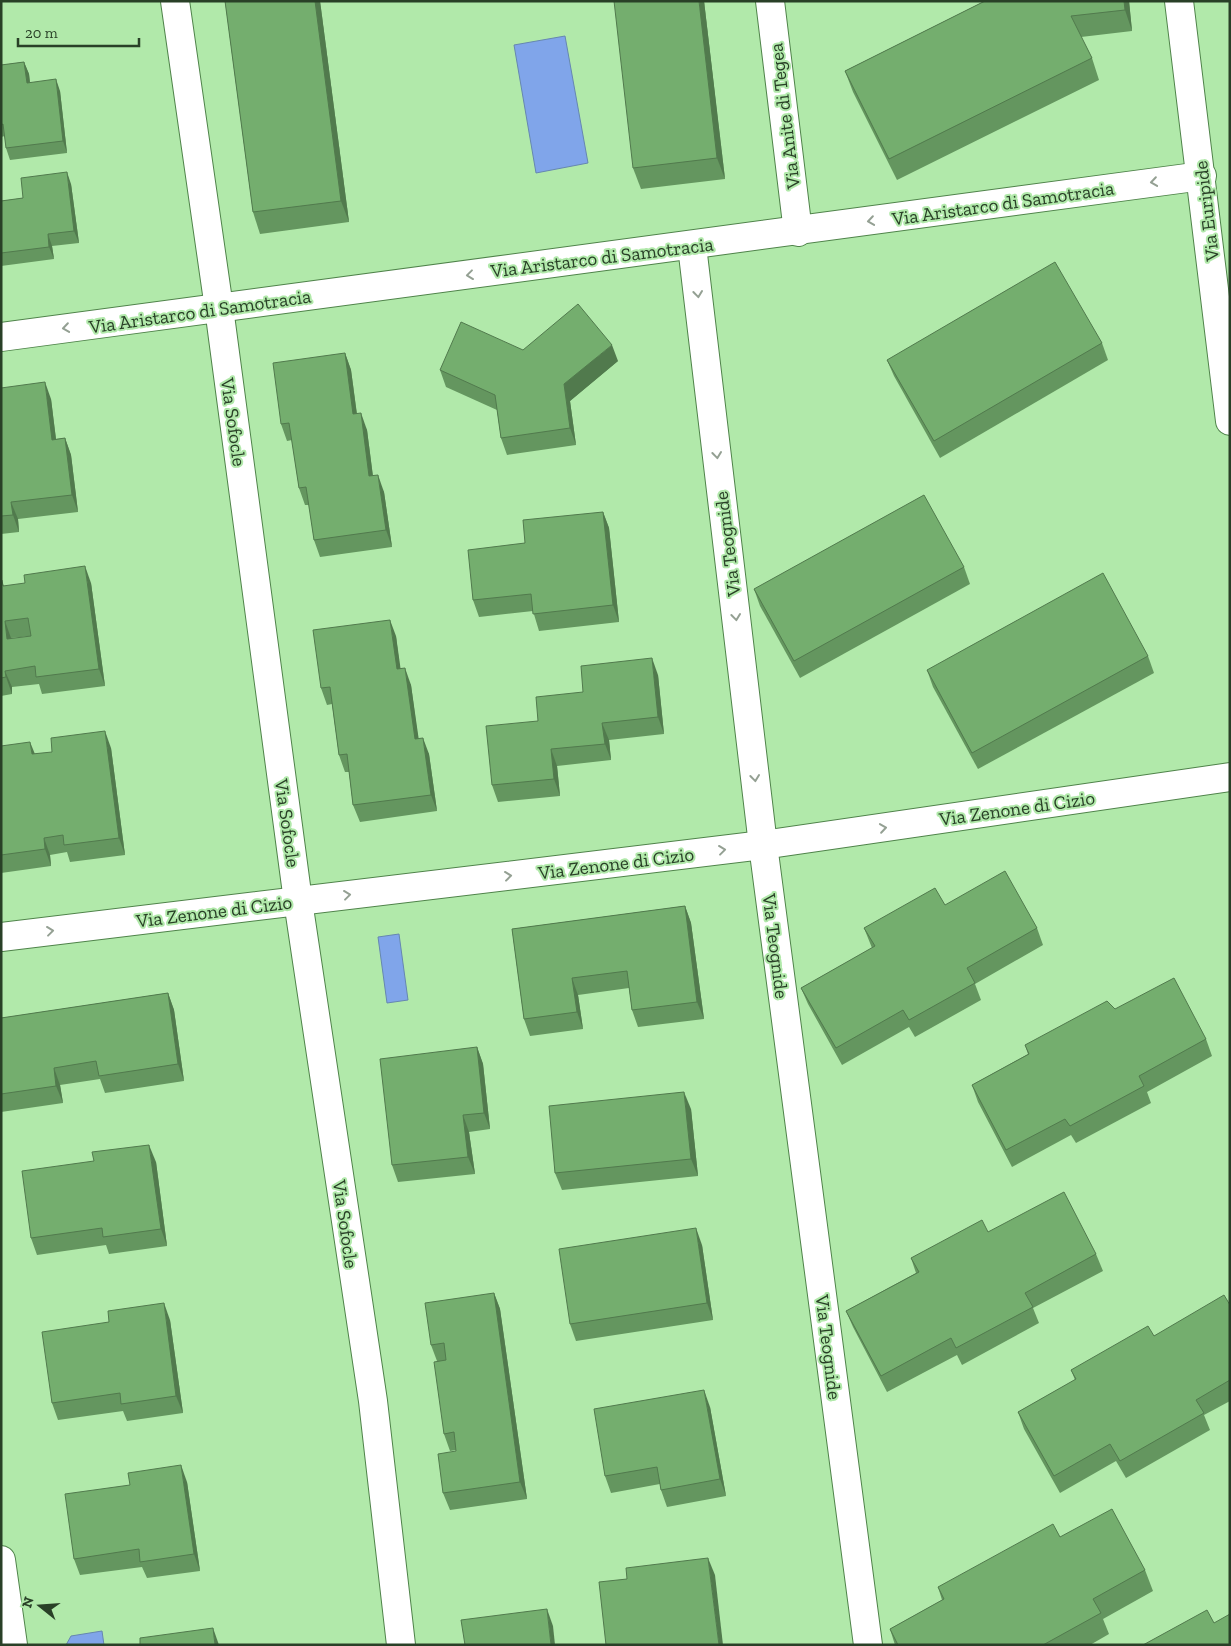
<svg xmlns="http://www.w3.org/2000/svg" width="1231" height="1646" font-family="'Zilla Slab',serif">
  <rect width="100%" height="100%" fill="#b1e9aa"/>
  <g fill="#80a5ea" stroke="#6687b0">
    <path d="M 565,36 L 588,163 L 536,173 L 514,45 Z"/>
    <path d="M 399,934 L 408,1000 L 387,1003 L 378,937 Z"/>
    <path d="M 102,1631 L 104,1645 L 66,1645 L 71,1636 Z"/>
  </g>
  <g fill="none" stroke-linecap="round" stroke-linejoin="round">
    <g stroke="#4f834a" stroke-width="30">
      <g id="minor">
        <path d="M 175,1 L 219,308 L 298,901 L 373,1401 L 401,1645"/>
        <path d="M 770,1 L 798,232"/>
        <path d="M 1179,1 L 1230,421"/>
        <path d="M 692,246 L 763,845 L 868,1645"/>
        <path d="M 1,337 L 1202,176"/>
        <path d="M 1,937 L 763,845 L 1230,777"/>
        <path d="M 1,1560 L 13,1645"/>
      </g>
    </g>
    <use href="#minor" stroke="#fff" stroke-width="28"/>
  </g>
  <g fill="#64965f" fill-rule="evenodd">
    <path d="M 225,1 L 320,1 L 349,222 L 260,234 L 253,212 Z"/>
    <path d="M 704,1 L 725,179 L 641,189 L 633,168 Z"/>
    <path d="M 985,1 L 1129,1 L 1132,31 L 1081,37 L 1092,58 L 1099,80 L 897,180 L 853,92 L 845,71 Z"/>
    <path d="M 24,62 L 29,74 L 30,82 L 60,91 L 67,153 L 10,160 L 6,148 L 5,136 L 1,137 L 1,65 Z"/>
    <path d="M 71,184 L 79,243 L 52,246 L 54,259 L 1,266 L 1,201 L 23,198 Z"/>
    <path d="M 1102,343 L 1108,360 L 940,458 L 894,376 L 887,360 Z"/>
    <path d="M 523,350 L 618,361 L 570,401 L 576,445 L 507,455 L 501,438 L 497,410 L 446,387 L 440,370 Z"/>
    <path d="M 345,353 L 351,370 L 357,414 L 367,430 L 373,476 L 384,492 L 392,547 L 320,557 L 314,540 L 309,505 L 305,505 L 299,488 L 292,440 L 287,441 L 281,424 Z"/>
    <path d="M 1,388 L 51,399 L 56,439 L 65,438 L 71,455 L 78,512 L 18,519 L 19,532 L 1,534 Z"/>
    <path d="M 603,512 L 609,528 L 619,622 L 539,631 L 533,611 L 479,617 L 473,600 L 525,543 Z"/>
    <path d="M 964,567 L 970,584 L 800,678 L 760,606 L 754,589 Z"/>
    <path d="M 1,580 L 4,586 L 91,583 L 105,686 L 42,694 L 39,684 L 12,687 L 12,694 L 1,696 ZM 31,636 L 11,639 L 11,638 Z"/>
    <path d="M 396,636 L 400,669 L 411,685 L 418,738 L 429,754 L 437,811 L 360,822 L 353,805 L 349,772 L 345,772 L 339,755 L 332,704 L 327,705 L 321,688 Z"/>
    <path d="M 1148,656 L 1154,673 L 978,769 L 933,687 L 927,670 Z"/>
    <path d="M 658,675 L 664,734 L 609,740 L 611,760 L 557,766 L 560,796 L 498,802 L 492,785 L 538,721 L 583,692 Z"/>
    <path d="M 1,746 L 35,754 L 111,748 L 125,855 L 70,862 L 67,852 L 50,855 L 51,866 L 1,873 Z"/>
    <path d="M 945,905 L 1037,928 L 1043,945 L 975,984 L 981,1000 L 915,1037 L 909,1027 L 842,1065 L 808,1004 L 801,988 L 872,948 L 864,928 Z"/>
    <path d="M 685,906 L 691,923 L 704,1019 L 638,1027 L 632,1010 L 629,988 L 578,995 L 583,1029 L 530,1036 L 524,1019 L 512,929 Z"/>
    <path d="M 168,993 L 174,1010 L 184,1081 L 105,1093 L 100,1079 L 60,1085 L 63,1103 L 1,1112 L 1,1018 Z"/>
    <path d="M 1115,1009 L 1206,1039 L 1212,1056 L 1147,1092 L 1151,1103 L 1076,1143 L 1071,1135 L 1012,1167 L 978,1102 L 972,1085 L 1028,1054 L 1025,1045 Z"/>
    <path d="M 477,1047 L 483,1064 L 490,1129 L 469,1132 L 475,1174 L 398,1182 L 392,1165 Z"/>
    <path d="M 691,1109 L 698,1176 L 562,1190 L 555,1173 Z"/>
    <path d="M 156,1162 L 167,1246 L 109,1254 L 106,1245 L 37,1255 L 31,1238 Z"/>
    <path d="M 988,1232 L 1096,1254 L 1103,1271 L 1033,1308 L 1039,1323 L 962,1365 L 957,1355 L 887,1392 L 853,1327 L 846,1311 L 916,1273 L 911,1258 Z"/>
    <path d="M 702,1245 L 713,1320 L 576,1341 L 570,1324 Z"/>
    <path d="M 494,1293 L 500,1309 L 527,1499 L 450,1510 L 443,1493 L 456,1451 L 456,1450 L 450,1451 L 444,1434 L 437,1361 L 431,1345 Z"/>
    <path d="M 1230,1305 L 1230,1401 L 1204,1415 L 1210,1430 L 1126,1478 L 1116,1461 L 1060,1493 L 1024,1429 L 1018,1412 L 1075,1380 L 1071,1370 Z"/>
    <path d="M 170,1320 L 183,1413 L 127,1421 L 123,1411 L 58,1420 L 52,1403 Z"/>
    <path d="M 710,1407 L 726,1496 L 667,1507 L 661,1490 L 660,1484 L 611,1493 L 605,1476 Z"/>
    <path d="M 187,1482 L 200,1571 L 147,1578 L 142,1567 L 80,1575 L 74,1559 Z"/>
    <path d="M 1060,1537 L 1145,1570 L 1153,1591 L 1103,1619 L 1109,1634 L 1090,1645 L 895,1645 L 890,1629 L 942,1600 L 938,1587 Z"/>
  </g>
  <g fill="#517a4d">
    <path d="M 315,1 L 320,1 L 349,222 L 341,201 Z"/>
    <path d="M 699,1 L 704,1 L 725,179 L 717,158 Z"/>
    <path d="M 1124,1 L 1129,1 L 1132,31 L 1125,10 Z"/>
    <path d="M 24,62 L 29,74 L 31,94 L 27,83 Z"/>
    <path d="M 56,79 L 60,91 L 67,153 L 63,141 Z"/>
    <path d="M 67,172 L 71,184 L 79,243 L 74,231 Z"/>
    <path d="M 48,234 L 52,246 L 54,259 L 49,247 Z"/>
    <path d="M 612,345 L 618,361 L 570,401 L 576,445 L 570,428 L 564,384 Z"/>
    <path d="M 345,353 L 351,370 L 359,431 L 353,414 Z"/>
    <path d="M 45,382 L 51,399 L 58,456 L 52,440 Z"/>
    <path d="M 361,413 L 367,430 L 375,493 L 369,476 Z"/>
    <path d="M 65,438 L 71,455 L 78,512 L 72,495 Z"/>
    <path d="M 378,475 L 384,492 L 392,547 L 386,530 Z"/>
    <path d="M 11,502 L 18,519 L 19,532 L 13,515 Z"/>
    <path d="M 603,512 L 609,528 L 619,622 L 613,605 Z"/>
    <path d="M 85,566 L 91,583 L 105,686 L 99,669 Z"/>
    <path d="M 390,620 L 396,636 L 403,686 L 397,669 Z"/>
    <path d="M 5,621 L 11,638 L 13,656 L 7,639 Z"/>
    <path d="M 652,658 L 658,675 L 664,734 L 658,717 Z"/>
    <path d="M 405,668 L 411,685 L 421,755 L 415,739 Z"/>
    <path d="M 5,671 L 12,687 L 12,694 L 6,677 Z"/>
    <path d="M 602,723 L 609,740 L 611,760 L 605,744 Z"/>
    <path d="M 105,731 L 111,748 L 125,855 L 119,838 Z"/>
    <path d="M 423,738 L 429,754 L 437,811 L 431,795 Z"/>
    <path d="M 30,742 L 37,759 L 32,754 Z"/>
    <path d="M 551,749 L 557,766 L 560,796 L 554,779 Z"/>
    <path d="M 44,838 L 50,855 L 51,866 L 45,849 Z"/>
    <path d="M 685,906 L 691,923 L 704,1019 L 697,1002 Z"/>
    <path d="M 572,978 L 578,995 L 583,1029 L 577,1012 Z"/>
    <path d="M 168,993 L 174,1010 L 184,1081 L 178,1064 Z"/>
    <path d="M 477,1047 L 483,1064 L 490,1129 L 484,1113 Z"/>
    <path d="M 54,1068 L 60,1085 L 63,1103 L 56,1086 Z"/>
    <path d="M 684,1092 L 691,1109 L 698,1176 L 691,1159 Z"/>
    <path d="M 463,1115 L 469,1132 L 475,1174 L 468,1157 Z"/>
    <path d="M 149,1145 L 156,1162 L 167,1246 L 161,1229 Z"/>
    <path d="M 696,1228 L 702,1245 L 713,1320 L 707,1303 Z"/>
    <path d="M 494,1293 L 500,1309 L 527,1499 L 520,1482 Z"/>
    <path d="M 164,1303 L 170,1320 L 183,1413 L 176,1396 Z"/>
    <path d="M 704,1390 L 710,1407 L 726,1496 L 720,1479 Z"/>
    <path d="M 181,1465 L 187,1482 L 200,1571 L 194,1554 Z"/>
    <path d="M 708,1558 L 715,1575 L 723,1645 L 719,1645 Z"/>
    <path d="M 547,1609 L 553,1626 L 555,1645 L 551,1645 Z"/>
    <path d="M 213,1628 L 219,1645 L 215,1645 Z"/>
  </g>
  <g fill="#74ae6e" stroke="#517a4d" fill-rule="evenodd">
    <path d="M 225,1 L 315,1 L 341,201 L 253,212 Z"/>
    <path d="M 614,1 L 699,1 L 717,158 L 633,168 Z"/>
    <path d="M 985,1 L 1124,1 L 1125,10 L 1071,16 L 1092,58 L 889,159 L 845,71 Z"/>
    <path d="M 24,62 L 27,83 L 56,79 L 63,141 L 6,148 L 3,124 L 1,125 L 1,65 Z"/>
    <path d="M 67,172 L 74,231 L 48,234 L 49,247 L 1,253 L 1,201 L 23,198 L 21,178 Z"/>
    <path d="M 1055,262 L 1102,343 L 934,441 L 887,360 Z"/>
    <path d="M 578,304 L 612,345 L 564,384 L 570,428 L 501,438 L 495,395 L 440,370 L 461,322 L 523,350 Z"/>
    <path d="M 345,353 L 353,414 L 361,413 L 369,476 L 378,475 L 386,530 L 314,540 L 306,487 L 299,488 L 289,423 L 281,424 L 273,363 Z"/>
    <path d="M 45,382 L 52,440 L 65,438 L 72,495 L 11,502 L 13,515 L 1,516 L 1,388 Z"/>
    <path d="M 924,495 L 964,567 L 794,661 L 754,589 Z"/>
    <path d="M 603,512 L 613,605 L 533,614 L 531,594 L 473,600 L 468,550 L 525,543 L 523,520 Z"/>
    <path d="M 85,566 L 99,669 L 36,677 L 35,666 L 5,671 L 6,677 L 1,678 L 1,580 L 2,580 L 3,586 L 25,583 L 24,575 ZM 28,618 L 31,636 L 7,639 L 5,621 Z"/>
    <path d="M 1103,573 L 1148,656 L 972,753 L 927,670 Z"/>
    <path d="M 390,620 L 397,669 L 405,668 L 415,739 L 423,738 L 431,795 L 353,805 L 347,754 L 339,755 L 330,687 L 321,688 L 313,630 Z"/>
    <path d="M 652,658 L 658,717 L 602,723 L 605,744 L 551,749 L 554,779 L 492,785 L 486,726 L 538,721 L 536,697 L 583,692 L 581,666 Z"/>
    <path d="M 105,731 L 119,838 L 64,845 L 63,835 L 44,838 L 45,849 L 1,855 L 1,746 L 30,742 L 32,754 L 52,752 L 51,738 Z"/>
    <path d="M 1005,871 L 1037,928 L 967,968 L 975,983 L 909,1020 L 903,1010 L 836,1048 L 801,988 L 875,946 L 864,928 L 935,888 L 945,905 Z"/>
    <path d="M 685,906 L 697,1002 L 632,1010 L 627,971 L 572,978 L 577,1012 L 524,1019 L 512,929 Z"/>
    <path d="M 1174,978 L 1206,1039 L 1139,1076 L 1144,1086 L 1070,1126 L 1065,1119 L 1006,1150 L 972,1085 L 1029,1054 L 1025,1045 L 1107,1001 L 1115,1009 Z"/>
    <path d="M 168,993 L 178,1064 L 99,1076 L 96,1061 L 54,1068 L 56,1086 L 1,1094 L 1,1018 Z"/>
    <path d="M 477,1047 L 484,1113 L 463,1115 L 468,1157 L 392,1165 L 380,1059 Z"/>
    <path d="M 684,1092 L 691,1159 L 555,1173 L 549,1106 Z"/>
    <path d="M 149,1145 L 161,1229 L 103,1237 L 102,1228 L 31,1238 L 22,1171 L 94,1161 L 92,1152 Z"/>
    <path d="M 1064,1192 L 1096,1254 L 1025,1293 L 1033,1307 L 956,1348 L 951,1338 L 881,1376 L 846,1311 L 919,1272 L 911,1258 L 982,1220 L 988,1232 Z"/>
    <path d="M 696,1228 L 707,1303 L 570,1324 L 559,1249 Z"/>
    <path d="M 494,1293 L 520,1482 L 443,1493 L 438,1454 L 456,1451 L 454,1432 L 444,1434 L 434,1362 L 446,1360 L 444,1343 L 431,1345 L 425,1303 Z"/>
    <path d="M 1224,1295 L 1230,1305 L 1230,1380 L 1196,1400 L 1204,1413 L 1120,1461 L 1110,1444 L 1054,1476 L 1018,1412 L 1076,1379 L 1071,1370 L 1148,1326 L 1154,1336 Z"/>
    <path d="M 164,1303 L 176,1396 L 121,1404 L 120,1393 L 52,1403 L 42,1332 L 109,1322 L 108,1311 Z"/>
    <path d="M 704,1390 L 720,1479 L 661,1490 L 657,1467 L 605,1476 L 594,1409 Z"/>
    <path d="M 181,1465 L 194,1554 L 140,1562 L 139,1549 L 74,1559 L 65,1494 L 130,1485 L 128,1473 Z"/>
    <path d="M 1112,1509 L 1145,1570 L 1093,1599 L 1101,1613 L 1043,1645 L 898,1645 L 890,1629 L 944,1599 L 938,1587 L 1053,1524 L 1060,1537 Z"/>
    <path d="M 708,1558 L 719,1645 L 606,1645 L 599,1582 L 627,1579 L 626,1568 Z"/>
    <path d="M 547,1609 L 551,1645 L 465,1645 L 461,1620 Z"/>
    <path d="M 1207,1610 L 1214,1623 L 1230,1614 L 1230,1645 L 1143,1645 Z"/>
    <path d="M 213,1628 L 215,1645 L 140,1645 L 140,1638 Z"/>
  </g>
  <defs><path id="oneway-chevron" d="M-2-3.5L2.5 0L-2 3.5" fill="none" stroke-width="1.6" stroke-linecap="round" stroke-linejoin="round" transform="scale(1.25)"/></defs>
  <g stroke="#94a093">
    <use href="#oneway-chevron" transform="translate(1154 182) rotate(172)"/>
    <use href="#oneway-chevron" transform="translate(871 221) rotate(172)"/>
    <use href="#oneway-chevron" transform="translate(470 275) rotate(173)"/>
    <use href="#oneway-chevron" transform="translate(698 294) rotate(83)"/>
    <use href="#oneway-chevron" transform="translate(66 328) rotate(172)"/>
    <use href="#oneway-chevron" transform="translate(717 455) rotate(83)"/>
    <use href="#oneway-chevron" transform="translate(736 617) rotate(83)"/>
    <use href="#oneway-chevron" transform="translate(755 778) rotate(83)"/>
    <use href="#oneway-chevron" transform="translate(883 828) rotate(-8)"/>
    <use href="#oneway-chevron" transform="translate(722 850) rotate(-7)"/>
    <use href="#oneway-chevron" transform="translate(508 876) rotate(-7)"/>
    <use href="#oneway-chevron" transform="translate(347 895) rotate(-7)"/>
    <use href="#oneway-chevron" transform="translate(50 931) rotate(-7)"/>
  </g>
  <g text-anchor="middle" stroke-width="4" stroke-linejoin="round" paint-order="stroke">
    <g font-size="19" fill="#294027" stroke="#b1e9aa">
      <text transform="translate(784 116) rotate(-97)" y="7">Via Anite di Tegea</text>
      <text transform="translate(1003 203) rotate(-8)" y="7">Via Aristarco di Samotracia</text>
      <text transform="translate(1206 211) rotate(-97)" y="7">Via Euripide</text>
      <text transform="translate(602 257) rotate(-7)" y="7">Via Aristarco di Samotracia</text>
      <text transform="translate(200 311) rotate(-8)" y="7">Via Aristarco di Samotracia</text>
      <text transform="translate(234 422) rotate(82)" y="7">Via Sofocle</text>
      <text transform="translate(727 544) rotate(-97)" y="7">Via Teognide</text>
      <text transform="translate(1017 808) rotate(-8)" y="7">Via Zenone di Cizio</text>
      <text transform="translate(288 823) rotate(82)" y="7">Via Sofocle</text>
      <text transform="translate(616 863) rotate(-7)" y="7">Via Zenone di Cizio</text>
      <text transform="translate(214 911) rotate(-7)" y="7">Via Zenone di Cizio</text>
      <text transform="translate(776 946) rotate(83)" y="7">Via Teognide</text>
      <text transform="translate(346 1224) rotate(82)" y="7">Via Sofocle</text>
      <text transform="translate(829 1347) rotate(83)" y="7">Via Teognide</text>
    </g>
  </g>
  <rect width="1231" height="1646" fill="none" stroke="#294027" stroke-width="5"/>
  <g transform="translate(40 1606) rotate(287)" stroke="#b1e9aa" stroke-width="4" paint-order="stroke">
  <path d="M0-4L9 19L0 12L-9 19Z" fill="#294027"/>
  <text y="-8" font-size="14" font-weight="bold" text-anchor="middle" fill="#294027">N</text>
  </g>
  <path d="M18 38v8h121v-8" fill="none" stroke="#294027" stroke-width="2.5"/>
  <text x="25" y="38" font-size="15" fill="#294027" stroke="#b1e9aa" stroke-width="4" paint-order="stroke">20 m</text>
</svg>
